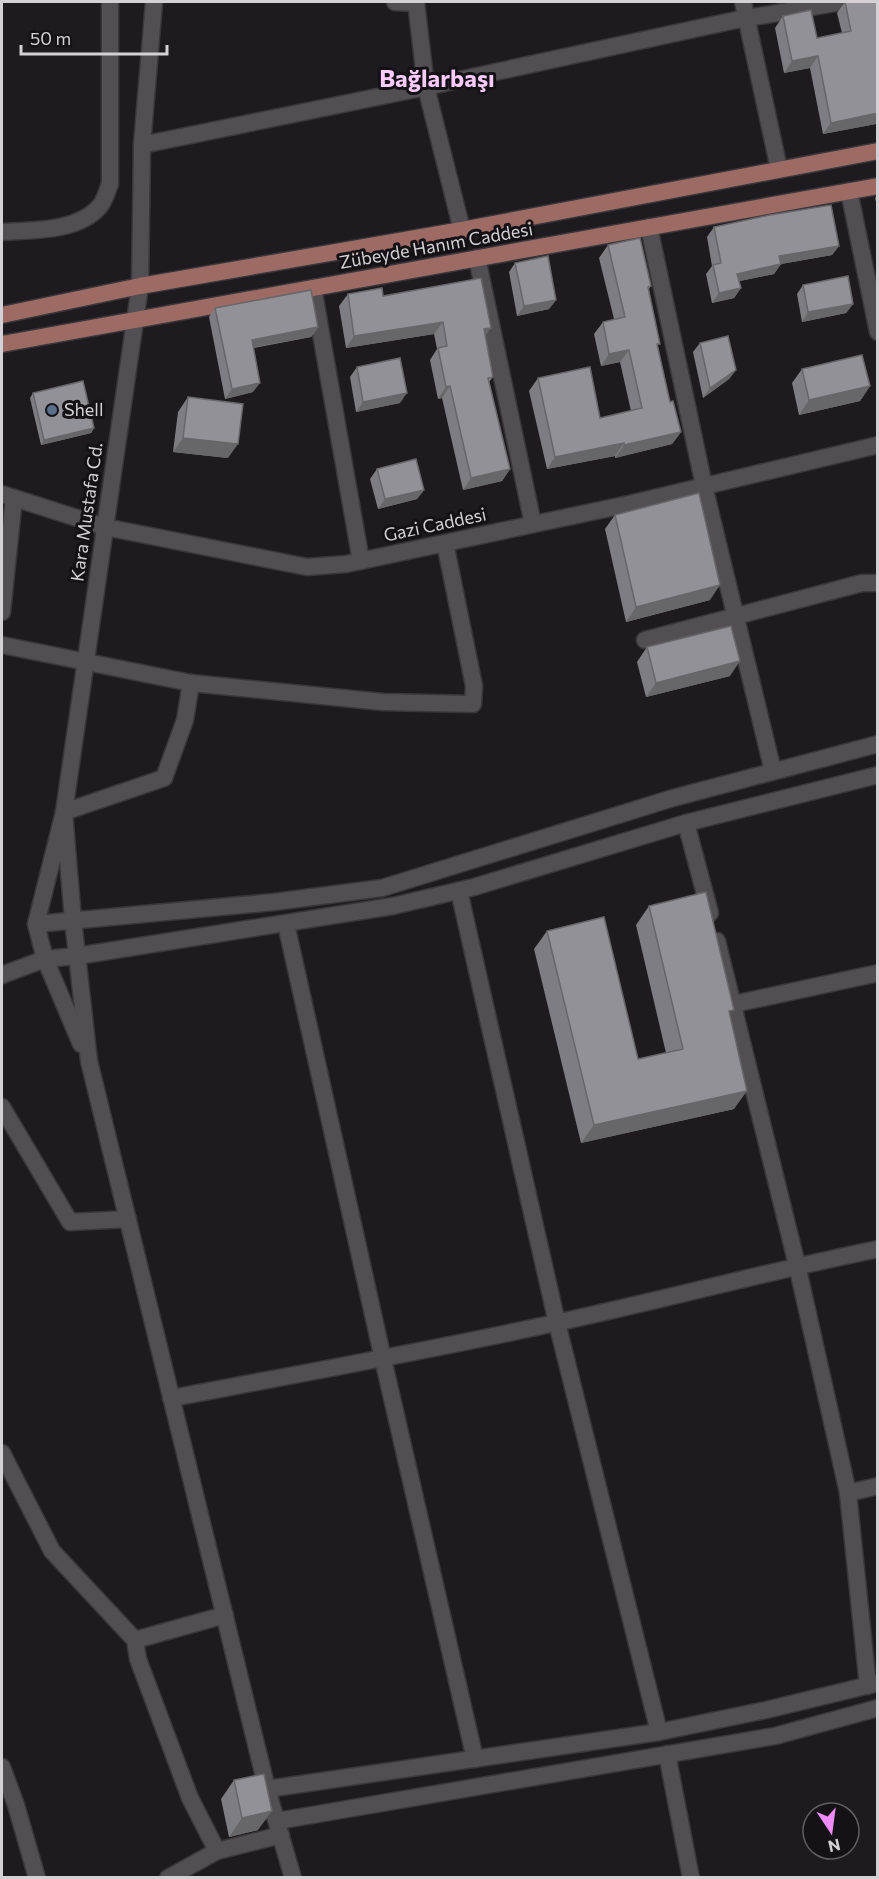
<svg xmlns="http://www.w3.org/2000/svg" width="879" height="1879" font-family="Commissioner,sans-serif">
  <rect width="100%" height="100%" fill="#1d1b20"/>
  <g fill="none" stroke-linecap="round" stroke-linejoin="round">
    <g stroke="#39373b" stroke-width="19">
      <g id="minor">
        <path d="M 395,2 L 416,3"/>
        <path d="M 416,2 L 426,87 L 462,230"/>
        <path d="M 743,2 L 779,169"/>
        <path d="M 142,145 L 426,87 L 736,20 L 841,2"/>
        <path d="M 849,191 L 878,332"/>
        <path d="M 649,227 L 704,486 L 773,771"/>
        <path d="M 2,232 C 33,230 78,232 100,206 C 105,200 107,191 110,184 L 110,2"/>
        <path d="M 477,258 L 533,524"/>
        <path d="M 313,288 L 361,561"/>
        <path d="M 2,612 L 14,498"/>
        <path d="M 645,640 L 862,583 L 878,583"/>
        <path d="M 2,645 L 191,683 L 383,702 L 473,704 L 474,686 L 445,543"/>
        <path d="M 64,812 L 164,778 L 185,720 L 191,683"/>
        <path d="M 686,823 L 710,913"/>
        <path d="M 459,891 L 557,1323 L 659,1732"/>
        <path d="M 286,924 L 383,1359 L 475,1759"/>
        <path d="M 717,941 L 797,1265 L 848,1493 L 868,1686"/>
        <path d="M 734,1004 L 878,973"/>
        <path d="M 2,1107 L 70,1222 L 128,1219"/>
        <path d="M 171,1398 C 299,1374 427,1351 555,1323 C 663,1300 769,1271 878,1249"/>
        <path d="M 2,1453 L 52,1551 L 135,1640 L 138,1659 L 190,1798 L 217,1851"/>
        <path d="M 848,1493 L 878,1486"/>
        <path d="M 135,1640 L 225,1615"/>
        <path d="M 667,1754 L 691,1878"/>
        <path d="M 2,1767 L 16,1805 L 37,1878"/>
        <path d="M 168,1878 L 217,1851 L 281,1835"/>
      </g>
    </g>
    <g stroke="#39373b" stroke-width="19">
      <g id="tertiary">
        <path d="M 2,494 L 105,527 L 307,567 L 346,564 L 629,504 L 878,445"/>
        <path d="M 64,812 L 73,920 L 89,1061 L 267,1789 L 293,1878"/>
        <path d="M 36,924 L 274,902 L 382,888 L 673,798 L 878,744"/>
        <path d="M 2,975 L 45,959 L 77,956 L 393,906 L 474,887 L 686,823 L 878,775"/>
        <path d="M 81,1044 L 45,959 L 36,924 L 64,812 L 140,286 L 142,145 L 154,2"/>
        <path d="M 267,1789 L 659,1732 L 766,1710 L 878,1683"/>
        <path d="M 277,1821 L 775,1736 L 878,1708"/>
      </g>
    </g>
    <g stroke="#39373b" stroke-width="19">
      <g id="primary">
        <path d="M 2,315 L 140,286 L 462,230 L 878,151"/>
        <path d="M 2,344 L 878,186"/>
      </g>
    </g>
    <use href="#minor" stroke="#514e54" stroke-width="16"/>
    <use href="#tertiary" stroke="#514e54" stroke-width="16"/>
    <use href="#primary" stroke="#9d6b64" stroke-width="16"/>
  </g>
  <g fill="#7e7d83">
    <path d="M 845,2 L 876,124 L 823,134 L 810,68 L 784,73 L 775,28 L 783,16 L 817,38 L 842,33 L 837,13 Z"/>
    <path d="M 878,195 L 878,210 L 875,198 Z"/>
    <path d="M 714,227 L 839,246 L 832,255 L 781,264 L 774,274 L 739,281 L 741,288 L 734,298 L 712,303 L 706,274 L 712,266 L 707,237 Z"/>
    <path d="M 608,245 L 651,286 L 649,289 L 658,347 L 670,402 L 681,432 L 672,444 L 615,458 L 615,456 L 547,469 L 529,391 L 538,378 L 600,418 L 631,411 L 620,362 L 601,366 L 594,334 L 603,322 L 614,319 L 599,258 Z"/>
    <path d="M 515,263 L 556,300 L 549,309 L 517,316 L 509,272 Z"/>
    <path d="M 803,285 L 853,304 L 846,313 L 802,322 L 797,294 Z"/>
    <path d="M 348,294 L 383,296 L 485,336 L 493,377 L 489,382 L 510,469 L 502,481 L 463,490 L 442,398 L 438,399 L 430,360 L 437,349 L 434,334 L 346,348 L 339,306 Z"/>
    <path d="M 215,308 L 318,327 L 311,337 L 254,348 L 253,392 L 225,399 L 209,317 Z"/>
    <path d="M 700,343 L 736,370 L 729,379 L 703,398 L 693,352 Z"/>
    <path d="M 357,367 L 400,403 L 356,412 L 350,377 Z"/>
    <path d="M 802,369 L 870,386 L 860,401 L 799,415 L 792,383 Z"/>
    <path d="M 33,393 L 94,428 L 91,433 L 41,445 L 30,398 Z"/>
    <path d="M 188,397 L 228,458 L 173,452 L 178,412 Z"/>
    <path d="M 377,469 L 424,490 L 417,499 L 378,509 L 370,479 Z"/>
    <path d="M 615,515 L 710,600 L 626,622 L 605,529 Z"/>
    <path d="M 647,647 L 730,676 L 646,697 L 637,662 Z"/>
    <path d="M 649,906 L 730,1015 L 734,1109 L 581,1143 L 534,949 L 547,931 L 638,1059 L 666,1053 L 636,925 Z"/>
    <path d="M 234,1780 L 258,1830 L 229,1837 L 221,1799 Z"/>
  </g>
  <g fill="#67666a">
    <path d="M 818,56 L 810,68 L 784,73 L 792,61 Z"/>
    <path d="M 878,113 L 878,121 L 876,124 L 823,134 L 831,123 Z"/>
    <path d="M 839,246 L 832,255 L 781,264 L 774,274 L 731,283 L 737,274 L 779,256 Z"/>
    <path d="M 741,288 L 734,298 L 712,303 L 719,293 Z"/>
    <path d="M 556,300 L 549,309 L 517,316 L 524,306 Z"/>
    <path d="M 853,304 L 846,313 L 802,322 L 808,312 Z"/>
    <path d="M 443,322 L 434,334 L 346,348 L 354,336 Z"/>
    <path d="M 318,327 L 311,337 L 245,349 L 252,340 Z"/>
    <path d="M 491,328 L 482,340 L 484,329 Z"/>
    <path d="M 629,350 L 620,362 L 601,366 L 609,354 Z"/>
    <path d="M 736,370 L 729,379 L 703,398 L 710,388 Z"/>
    <path d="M 260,383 L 253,392 L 225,399 L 232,389 Z"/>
    <path d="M 450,386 L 442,398 L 438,399 L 446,387 Z"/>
    <path d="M 870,386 L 860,401 L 799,415 L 809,400 Z"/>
    <path d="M 407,393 L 400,403 L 356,412 L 363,402 Z"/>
    <path d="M 94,428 L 91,433 L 41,445 L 44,440 Z"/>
    <path d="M 681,432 L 672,444 L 615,458 L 624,445 Z"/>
    <path d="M 183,438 L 238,444 L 228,458 L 173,452 Z"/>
    <path d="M 624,443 L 615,456 L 547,469 L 555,457 Z"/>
    <path d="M 510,469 L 502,481 L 463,490 L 471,478 Z"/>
    <path d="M 424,490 L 417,499 L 378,509 L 385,499 Z"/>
    <path d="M 720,585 L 710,600 L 626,622 L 636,607 Z"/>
    <path d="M 740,661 L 730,676 L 646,697 L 656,683 Z"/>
    <path d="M 747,1091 L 734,1109 L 581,1143 L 594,1125 Z"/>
    <path d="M 272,1811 L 258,1830 L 229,1837 L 242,1818 Z"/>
  </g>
  <g fill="#939198" stroke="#67666a" stroke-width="1.5">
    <path d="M 845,2 L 878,2 L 878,113 L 831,123 L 818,56 L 792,61 L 783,16 L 811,10 L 817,38 L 851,31 Z"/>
    <path d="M 831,205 L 839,246 L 779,256 L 781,264 L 737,274 L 741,288 L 719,293 L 713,265 L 721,263 L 714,227 L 770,215 Z"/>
    <path d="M 640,238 L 651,286 L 648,287 L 660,344 L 657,344 L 670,402 L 673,401 L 681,432 L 624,445 L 624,443 L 555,457 L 538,378 L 590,367 L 600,418 L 642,408 L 629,350 L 609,354 L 603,322 L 625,317 L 608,245 Z"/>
    <path d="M 548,256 L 556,300 L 524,306 L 515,263 Z"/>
    <path d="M 848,276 L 853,304 L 808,312 L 803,285 Z"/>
    <path d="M 481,278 L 491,328 L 484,329 L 493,377 L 488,378 L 510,469 L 471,478 L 450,386 L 446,387 L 438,348 L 447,346 L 443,322 L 354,336 L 348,294 L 382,288 L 383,296 Z"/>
    <path d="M 311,290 L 318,327 L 252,340 L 260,383 L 232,389 L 215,308 Z"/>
    <path d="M 728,336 L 736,370 L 710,388 L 700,343 Z"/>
    <path d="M 862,355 L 870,386 L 809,400 L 802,369 Z"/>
    <path d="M 400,358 L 407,393 L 363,402 L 357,367 Z"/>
    <path d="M 83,381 L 94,428 L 44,440 L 33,393 Z"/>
    <path d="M 188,397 L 243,404 L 238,444 L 183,438 Z"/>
    <path d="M 416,459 L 424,490 L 385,499 L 377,469 Z"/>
    <path d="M 699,493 L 720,585 L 636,607 L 615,515 Z"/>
    <path d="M 731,626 L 740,661 L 656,683 L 647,647 Z"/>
    <path d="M 706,892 L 734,1010 L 729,1011 L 747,1091 L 594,1125 L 547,931 L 604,917 L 638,1059 L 683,1049 L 649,906 Z"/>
    <path d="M 264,1774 L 272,1811 L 242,1818 L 234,1780 Z"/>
  </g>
  <circle fill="#5c6f8a" stroke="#141217" stroke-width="2" cx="52" cy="410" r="6"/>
  <g text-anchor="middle" stroke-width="6" stroke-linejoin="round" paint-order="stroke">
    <g font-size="18" fill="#d3d1d5" stroke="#141217">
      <text transform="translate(436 246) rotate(-10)" y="6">Zübeyde Hanım Caddesi</text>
      <text transform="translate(87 512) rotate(-82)" y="6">Kara Mustafa Cd.</text>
      <text transform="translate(435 525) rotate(-12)" y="6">Gazi Caddesi</text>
    </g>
    <g font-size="18" fill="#d3d1d5" stroke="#141217" text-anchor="start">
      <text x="64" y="416">Shell</text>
    </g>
    <g font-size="24" font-weight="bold" fill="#f8cbfb" stroke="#141217">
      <text x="437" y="87">Bağlarbaşı</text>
    </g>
  </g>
  <rect width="879" height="1879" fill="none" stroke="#d3d1d5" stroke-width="6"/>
  <g transform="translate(831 1831) rotate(167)"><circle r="28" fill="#141217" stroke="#605e63" stroke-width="1.5"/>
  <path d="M0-4.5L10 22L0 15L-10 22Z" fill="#ef8bf7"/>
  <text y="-9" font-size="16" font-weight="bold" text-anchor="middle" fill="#d3d1d5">N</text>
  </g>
  <path d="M21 45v9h146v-9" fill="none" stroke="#d3d1d5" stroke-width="3"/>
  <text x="30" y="45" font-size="18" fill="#d3d1d5" stroke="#141217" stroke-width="4.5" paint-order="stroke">50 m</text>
</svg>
